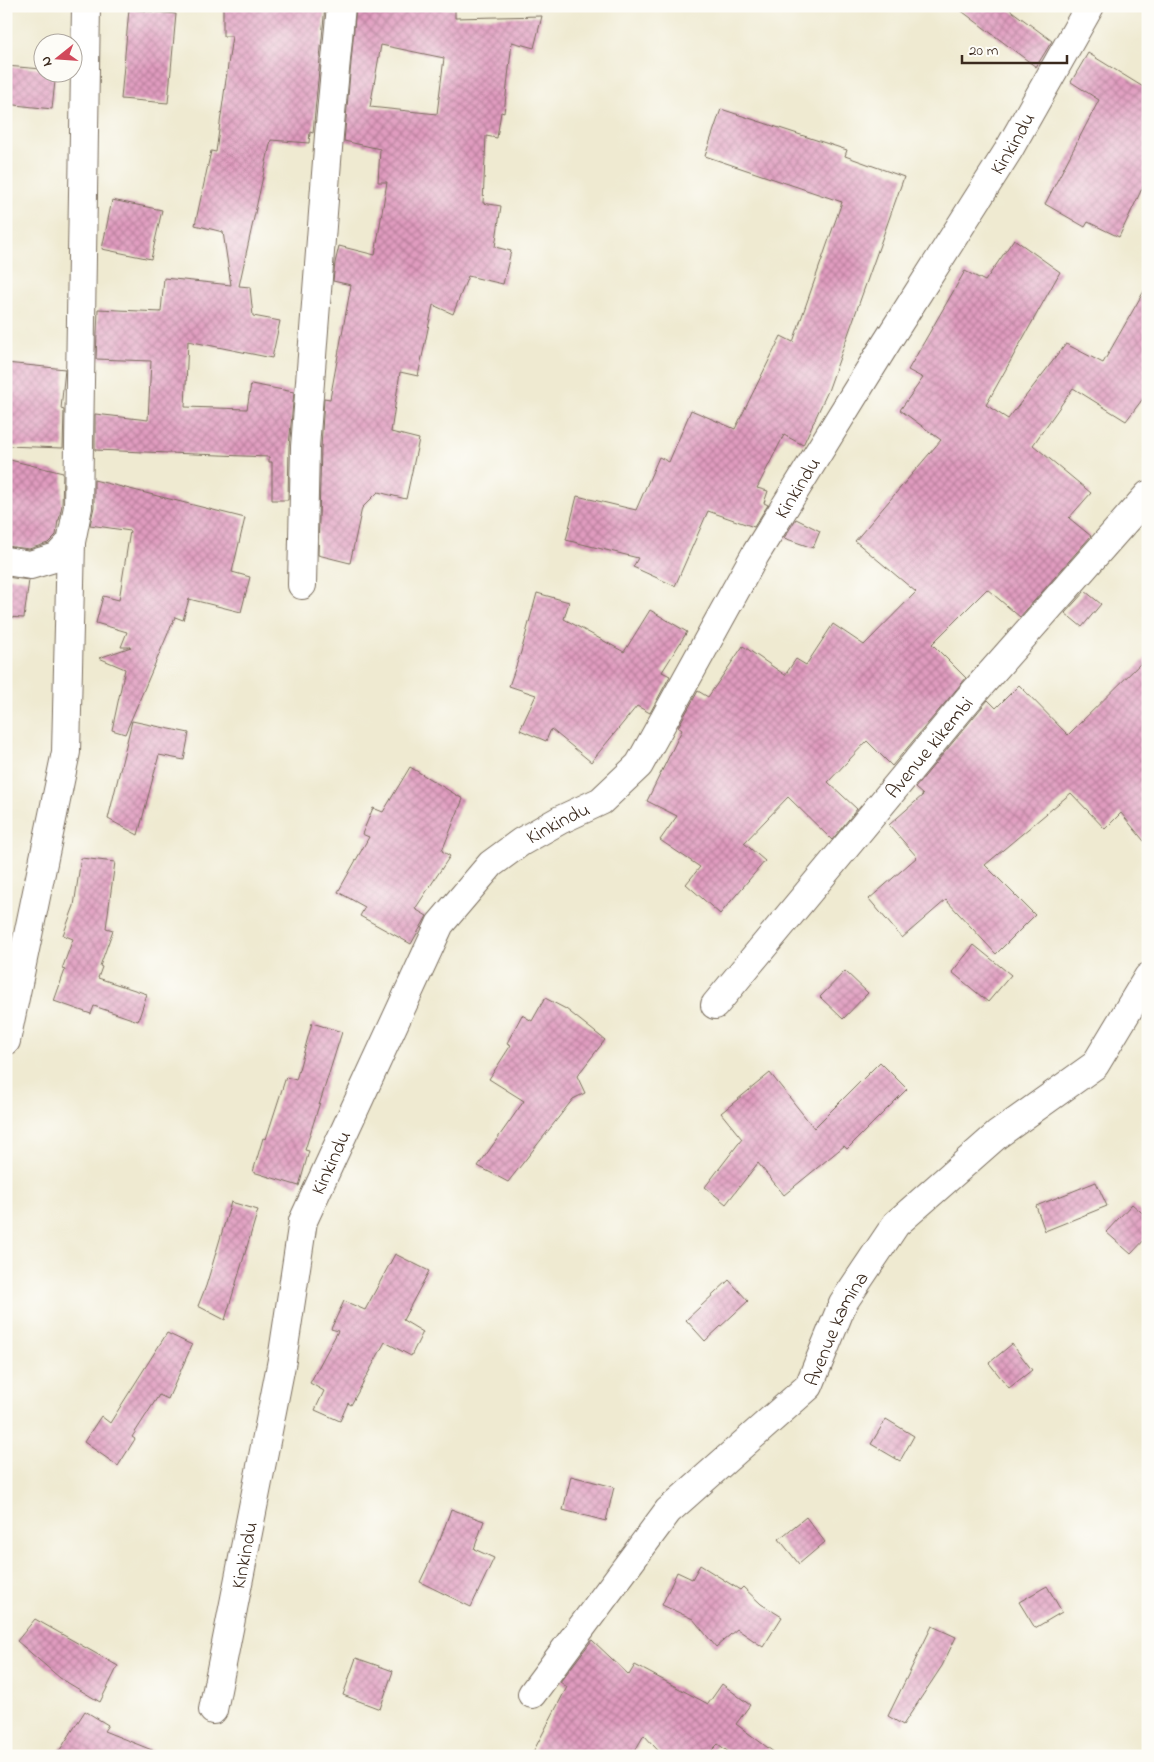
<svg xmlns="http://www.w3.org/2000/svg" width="1154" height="1762" font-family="'Indie Flower',sans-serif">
  <defs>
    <pattern id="building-cross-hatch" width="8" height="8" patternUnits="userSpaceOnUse" patternTransform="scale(1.25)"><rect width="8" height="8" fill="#e09bbf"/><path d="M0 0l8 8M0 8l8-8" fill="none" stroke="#b77f9b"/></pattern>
  </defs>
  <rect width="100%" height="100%" fill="#fdfcf7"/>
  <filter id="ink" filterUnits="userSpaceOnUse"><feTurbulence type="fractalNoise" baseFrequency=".02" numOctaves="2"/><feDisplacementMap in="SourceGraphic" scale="10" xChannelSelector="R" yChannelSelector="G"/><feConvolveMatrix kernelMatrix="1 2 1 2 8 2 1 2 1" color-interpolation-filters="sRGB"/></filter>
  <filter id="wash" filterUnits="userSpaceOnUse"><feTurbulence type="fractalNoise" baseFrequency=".0096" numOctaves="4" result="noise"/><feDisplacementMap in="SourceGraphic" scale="20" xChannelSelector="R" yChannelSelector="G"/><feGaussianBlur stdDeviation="1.12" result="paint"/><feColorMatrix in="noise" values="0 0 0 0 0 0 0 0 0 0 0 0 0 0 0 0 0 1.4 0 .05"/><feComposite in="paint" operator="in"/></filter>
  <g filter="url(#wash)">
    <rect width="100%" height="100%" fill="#efead1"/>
    <g id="blocks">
      <g fill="url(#building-cross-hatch)" fill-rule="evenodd">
        <path d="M 223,6 L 325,6 L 313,133 L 310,132 L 309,143 L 271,140 L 239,286 L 250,287 L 253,316 L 280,321 L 272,358 L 188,341 L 185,407 L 247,409 L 251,384 L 294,392 L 289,446 L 288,500 L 272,500 L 272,462 L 269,462 L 269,457 L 95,450 L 95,414 L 148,420 L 151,361 L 96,359 L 98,309 L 161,312 L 164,278 L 231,285 L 223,232 L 195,225 L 211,151 L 216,152 L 232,36 L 223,36 Z"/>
        <path d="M 356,6 L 417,6 L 455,9 L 455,18 L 542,16 L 534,48 L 512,42 L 504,113 L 501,112 L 497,138 L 486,136 L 483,203 L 501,206 L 495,247 L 511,251 L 503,284 L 468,276 L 453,314 L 433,305 L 418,376 L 400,372 L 391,432 L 419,439 L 406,499 L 378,492 L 362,508 L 350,563 L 318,555 L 321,448 L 324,398 L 330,399 L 351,285 L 333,281 L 335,263 L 339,246 L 375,255 L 387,182 L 378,182 L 380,149 L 344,141 ZM 381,45 L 444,58 L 437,114 L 370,107 Z"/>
        <path d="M 955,6 L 1005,6 L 1052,41 L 1036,67 Z"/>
        <path d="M 129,9 L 176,14 L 168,103 L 121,99 Z"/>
        <path d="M 1088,53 L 1148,90 L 1148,176 L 1119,237 L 1088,222 L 1085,227 L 1045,204 L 1099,100 L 1071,82 Z"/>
        <path d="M 6,66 L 42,69 L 42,72 L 56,72 L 52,109 L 6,104 Z"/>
        <path d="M 721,109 L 847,150 L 845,156 L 904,177 L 828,391 L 803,445 L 784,435 L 757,488 L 768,491 L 764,503 L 768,505 L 754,527 L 708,511 L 675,586 L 633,567 L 638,558 L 566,540 L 577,496 L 636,510 L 659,457 L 669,462 L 691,410 L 735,429 L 781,336 L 793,342 L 842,202 L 705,156 Z"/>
        <path d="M 112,200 L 162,210 L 151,259 L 102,249 Z"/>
        <path d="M 1014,239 L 1060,272 L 986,405 L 1008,419 L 1066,344 L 1103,363 L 1148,284 L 1148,392 L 1126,421 L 1073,388 L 1033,445 L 1091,493 L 1069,518 L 1091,536 L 1020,617 L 987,589 L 932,644 L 966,678 L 892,766 L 867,741 L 828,782 L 857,809 L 832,840 L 788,797 L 744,843 L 765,861 L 720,914 L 686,884 L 700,867 L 660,840 L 677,816 L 647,801 L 682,730 L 678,727 L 698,691 L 708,697 L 743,646 L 785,675 L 796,659 L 806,665 L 833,624 L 864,645 L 916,592 L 855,541 L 941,440 L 900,410 L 923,378 L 908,370 L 965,271 L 985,281 Z"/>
        <path d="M 6,363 L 65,369 L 61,409 L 64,410 L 63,448 L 6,446 Z"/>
        <path d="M 6,459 L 63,473 L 62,505 L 59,520 L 58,520 L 56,535 L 48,543 L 29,549 L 6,546 Z"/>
        <path d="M 94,480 L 245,518 L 232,572 L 250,577 L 241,612 L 189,599 L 183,620 L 175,617 L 125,734 L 112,730 L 125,669 L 99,658 L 131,647 L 121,647 L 127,632 L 96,623 L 103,596 L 119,600 L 130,531 L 90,525 L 94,507 Z"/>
        <path d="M 796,519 L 820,531 L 813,548 L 784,538 Z"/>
        <path d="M 6,577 L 29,580 L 24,618 L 6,617 Z"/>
        <path d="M 1085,591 L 1101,604 L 1082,627 L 1065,613 Z"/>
        <path d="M 537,593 L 569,602 L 564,619 L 624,652 L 650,610 L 687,632 L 662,672 L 670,676 L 650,713 L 637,706 L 591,762 L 551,729 L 546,741 L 520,730 L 536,695 L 509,686 L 521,652 Z"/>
        <path d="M 1148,656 L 1148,846 L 1121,813 L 1105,829 L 1071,793 L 985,865 L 1035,915 L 996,954 L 946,900 L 902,938 L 869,899 L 917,857 L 889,825 L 923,795 L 915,788 L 982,707 L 988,700 L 996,708 L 1019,685 L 1068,735 Z"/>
        <path d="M 132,721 L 189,733 L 184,760 L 159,755 L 138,835 L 108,819 Z"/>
        <path d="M 410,767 L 463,799 L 442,851 L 450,856 L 415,909 L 427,916 L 411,944 L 360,916 L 365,907 L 338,892 L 369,837 L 362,834 L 373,808 L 383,812 Z"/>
        <path d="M 81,858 L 115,862 L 106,928 L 113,930 L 100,966 L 102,967 L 98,978 L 147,994 L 138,1021 L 94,1006 L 91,1014 L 54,1001 L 65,970 L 62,969 L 73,939 L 63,935 L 74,906 Z"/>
        <path d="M 974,945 L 1011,975 L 988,1002 L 952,972 Z"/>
        <path d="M 845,971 L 868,993 L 843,1019 L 820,997 Z"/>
        <path d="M 545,998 L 566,1009 L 605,1040 L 577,1076 L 585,1093 L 573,1099 L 508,1182 L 478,1166 L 524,1101 L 489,1079 L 511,1045 L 507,1043 L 522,1015 L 532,1021 Z"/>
        <path d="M 312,1023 L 342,1032 L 305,1150 L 309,1151 L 299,1186 L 253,1172 L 263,1138 L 266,1139 L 286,1077 L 296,1080 Z"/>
        <path d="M 880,1062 L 907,1089 L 847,1149 L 844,1146 L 784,1195 L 758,1163 L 726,1204 L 705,1187 L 742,1139 L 721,1113 L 770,1073 L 814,1128 Z"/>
        <path d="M 1096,1182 L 1107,1206 L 1045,1231 L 1036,1206 Z"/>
        <path d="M 231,1202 L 258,1210 L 225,1320 L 198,1306 L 206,1286 Z"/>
        <path d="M 1132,1204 L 1148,1218 L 1148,1236 L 1131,1254 L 1106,1232 Z"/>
        <path d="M 395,1254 L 429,1271 L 403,1320 L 423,1332 L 411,1356 L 385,1342 L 351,1405 L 348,1403 L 340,1421 L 315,1410 L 324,1391 L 310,1383 L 338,1331 L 331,1329 L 344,1301 L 365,1310 Z"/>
        <path d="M 729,1280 L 748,1301 L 705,1341 L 686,1320 Z"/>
        <path d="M 167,1333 L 192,1345 L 168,1399 L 159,1395 L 132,1437 L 135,1439 L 118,1466 L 84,1442 L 101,1416 L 110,1423 Z"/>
        <path d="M 1012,1344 L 1032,1370 L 1009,1388 L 989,1363 Z"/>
        <path d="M 886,1419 L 914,1436 L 900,1461 L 871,1444 Z"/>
        <path d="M 571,1476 L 614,1487 L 606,1521 L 563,1510 Z"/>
        <path d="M 451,1509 L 484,1521 L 474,1549 L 494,1558 L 471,1607 L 420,1582 L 431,1559 L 439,1540 L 440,1540 Z"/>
        <path d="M 806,1517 L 825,1542 L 799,1564 L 779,1539 Z"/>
        <path d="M 700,1565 L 740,1590 L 743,1587 L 761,1604 L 782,1617 L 763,1647 L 737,1629 L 716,1647 L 693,1619 L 662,1605 L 677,1572 L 692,1579 Z"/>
        <path d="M 1047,1586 L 1062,1612 L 1035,1628 L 1019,1602 Z"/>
        <path d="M 35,1619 L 118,1666 L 100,1702 L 60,1678 L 17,1641 Z"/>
        <path d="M 932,1626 L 956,1637 L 942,1666 L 903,1725 L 888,1716 Z"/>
        <path d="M 592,1640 L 629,1675 L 635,1665 L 708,1704 L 722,1684 L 750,1705 L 736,1724 L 779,1756 L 734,1756 L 718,1744 L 706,1756 L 663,1756 L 644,1735 L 632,1756 L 531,1756 L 567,1687 L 560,1682 Z"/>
        <path d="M 356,1658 L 393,1671 L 380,1709 L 343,1695 Z"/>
        <path d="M 85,1711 L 108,1725 L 104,1731 L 162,1754 L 161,1756 L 56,1756 Z"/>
      </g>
    </g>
  </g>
  <g filter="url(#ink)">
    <use href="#blocks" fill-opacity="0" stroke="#7a6d5d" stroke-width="1"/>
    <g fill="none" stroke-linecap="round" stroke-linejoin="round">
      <g stroke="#7a6d5d" stroke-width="30">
        <g id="minor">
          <path d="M 6,561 L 30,565 L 57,557 L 71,542 L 78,507 L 86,6"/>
          <path d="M 302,585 L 305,447 L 329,135 L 341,6"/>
          <path id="s1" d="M 715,1005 L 970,697 L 1148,495"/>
          <path d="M 6,1041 L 66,752 L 71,542"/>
          <path id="s2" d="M 532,1694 L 668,1511 L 809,1386 L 843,1303 L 896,1224 L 997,1135 L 1095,1065 L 1148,977"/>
          <path id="s3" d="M 213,1710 L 282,1360 L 303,1221 L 440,924 L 491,864 L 521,842 L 560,820 L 601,801 L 639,765 L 755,555 L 885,345 L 1008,151 L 1090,6"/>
        </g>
      </g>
      <use href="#minor" stroke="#fff" stroke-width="28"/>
    </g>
  </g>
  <g text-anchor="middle" stroke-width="4.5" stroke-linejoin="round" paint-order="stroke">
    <g font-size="20" fill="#3b2a1e" stroke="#fdfcf7">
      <text dy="7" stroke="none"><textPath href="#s3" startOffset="1808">Kinkindu</textPath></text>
      <text dy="7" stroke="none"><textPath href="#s3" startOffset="1402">Kinkindu</textPath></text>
      <text dy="7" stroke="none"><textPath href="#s1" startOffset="335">Avenue kikembi</textPath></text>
      <text dy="7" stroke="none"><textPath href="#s3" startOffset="982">Kinkindu</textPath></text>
      <text dy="7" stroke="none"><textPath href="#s3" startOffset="562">Kinkindu</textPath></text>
      <text dy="7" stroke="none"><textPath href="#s2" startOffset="480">Avenue kamina</textPath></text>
      <text dy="7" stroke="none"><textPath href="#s3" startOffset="158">Kinkindu</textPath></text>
    </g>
  </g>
  <rect width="1154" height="1762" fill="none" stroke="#fdfcf7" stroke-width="25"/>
  <g transform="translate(58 58) rotate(253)"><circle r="24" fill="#fdfcf7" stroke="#afa8a0"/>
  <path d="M0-4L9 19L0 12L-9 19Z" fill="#d1495b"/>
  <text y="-8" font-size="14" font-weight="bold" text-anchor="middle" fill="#3b2a1e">N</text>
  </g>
  <path d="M962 55v8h105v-8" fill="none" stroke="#3b2a1e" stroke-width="2.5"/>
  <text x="969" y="55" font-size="15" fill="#3b2a1e" stroke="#fdfcf7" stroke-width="4" paint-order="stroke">20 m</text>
</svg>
